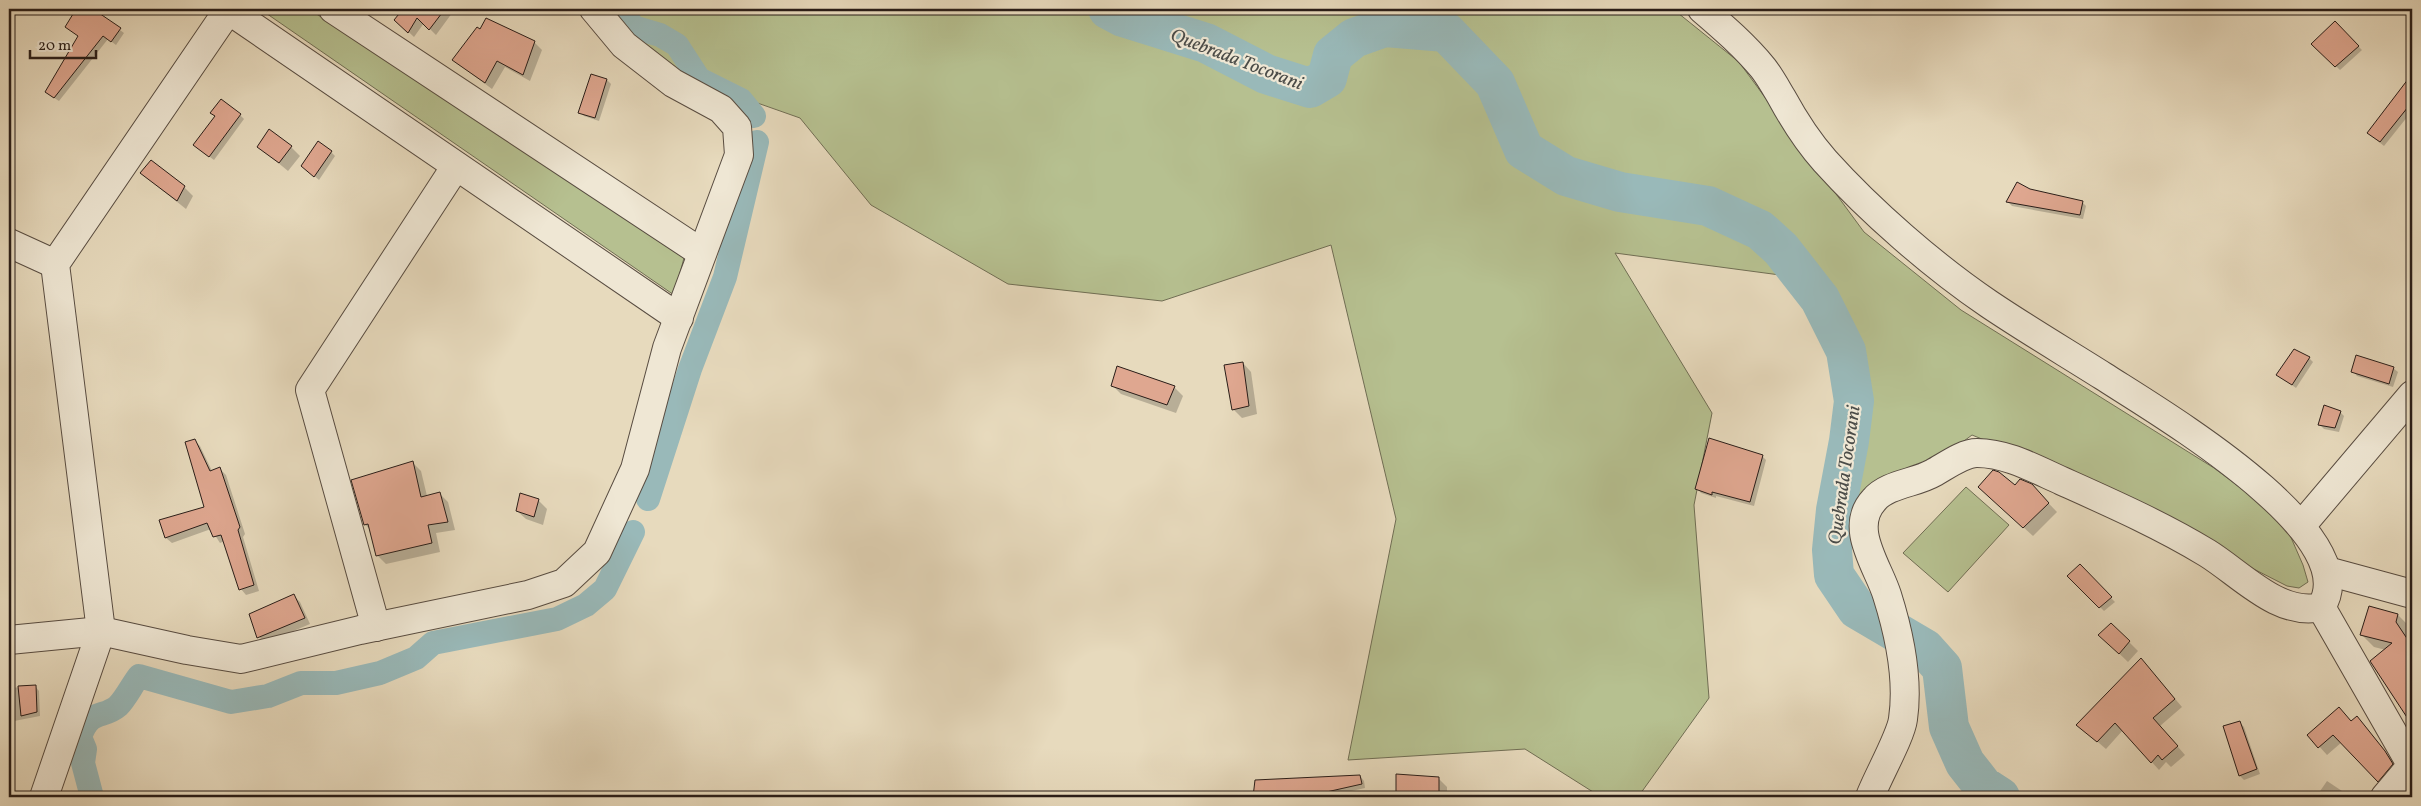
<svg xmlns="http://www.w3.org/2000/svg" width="2421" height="806" font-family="Vollkorn,serif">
  <rect width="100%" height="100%" fill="#e7dabd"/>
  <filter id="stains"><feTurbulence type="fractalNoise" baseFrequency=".004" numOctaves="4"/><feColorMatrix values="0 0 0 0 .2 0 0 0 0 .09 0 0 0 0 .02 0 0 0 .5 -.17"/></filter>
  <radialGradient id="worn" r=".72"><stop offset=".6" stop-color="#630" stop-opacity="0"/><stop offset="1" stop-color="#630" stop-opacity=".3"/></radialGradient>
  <g fill="#b6c090" stroke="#706e54">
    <path d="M 260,9 L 309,9 L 684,258 L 674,295 Z"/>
    <path d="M 605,9 L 1673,9 L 1739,62 L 1864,232 L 1961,310 L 2214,468 L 2262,504 L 2289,533 L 2303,565 L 2308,582 L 2299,588 L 2287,586 L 2066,473 L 1972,435 L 1835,537 L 1848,468 L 1853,428 L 1845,377 L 1820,326 L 1780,275 L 1615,253 L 1712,413 L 1694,505 L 1709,698 L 1638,797 L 1601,797 L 1525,749 L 1348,760 L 1396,519 L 1331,245 L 1162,301 L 1008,284 L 871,205 L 800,118 L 641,62 Z"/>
    <path d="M 1966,487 L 2009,525 L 1948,592 L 1903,553 Z"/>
  </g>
  <g fill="#0003">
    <path d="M 70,9 L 106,9 L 101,16 L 124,33 L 116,45 L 108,39 L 59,101 L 51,96 L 79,37 L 74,15 Z"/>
    <path d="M 404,9 L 455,9 L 436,35 L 424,23 L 414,37 L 396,20 Z"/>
    <path d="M 2335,23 L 2362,50 L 2340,70 L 2313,44 Z"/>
    <path d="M 534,42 L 542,50 L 530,81 L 505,67 L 492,89 L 453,60 Z"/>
    <path d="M 9,48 L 15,54 L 9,64 Z"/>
    <path d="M 591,76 L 607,80 L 611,84 L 599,121 L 584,116 L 580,112 Z"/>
    <path d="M 2403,88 L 2412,96 L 2412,111 L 2384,146 L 2373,137 Z"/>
    <path d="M 211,113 L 240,115 L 244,119 L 214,160 L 199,149 L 216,117 Z"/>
    <path d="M 259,147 L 291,147 L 300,156 L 288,171 Z"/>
    <path d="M 331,152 L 335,156 L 319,180 L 303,166 Z"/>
    <path d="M 141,173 L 184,187 L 193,196 L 186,209 Z"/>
    <path d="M 2029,190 L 2082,202 L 2086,206 L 2083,219 L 2012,206 L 2008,202 Z"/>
    <path d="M 2309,358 L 2313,362 L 2296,388 L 2278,375 Z"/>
    <path d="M 1243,363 L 1251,372 L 1257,414 L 1242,418 L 1233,409 Z"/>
    <path d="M 2393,368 L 2398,372 L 2393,387 L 2357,376 L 2353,371 Z"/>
    <path d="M 1112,385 L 1174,387 L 1183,396 L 1176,413 L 1121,394 Z"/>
    <path d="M 2340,412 L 2344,416 L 2339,432 L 2324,429 L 2320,425 Z"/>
    <path d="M 194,440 L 200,446 L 212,471 L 220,469 L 226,475 L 245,534 L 243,537 L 259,591 L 246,595 L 241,589 L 225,541 L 220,543 L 211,529 L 172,543 L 166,538 L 206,508 Z"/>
    <path d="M 1762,456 L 1766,460 L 1754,506 L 1716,496 L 1716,498 L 1701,493 L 1697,488 Z"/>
    <path d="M 413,463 L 421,471 L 427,496 L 439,493 L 448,502 L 455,530 L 436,533 L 440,552 L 386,564 L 377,555 L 371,531 L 365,524 Z"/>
    <path d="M 2031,485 L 2057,512 L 2033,536 L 1989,496 L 2015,487 Z"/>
    <path d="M 538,500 L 547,509 L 543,525 L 526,519 L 517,511 Z"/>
    <path d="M 2080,566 L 2115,602 L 2104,611 L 2069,576 Z"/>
    <path d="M 294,596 L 300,602 L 310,624 L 265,643 L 259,637 Z"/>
    <path d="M 2398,615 L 2410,627 L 2408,635 L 2412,642 L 2412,722 L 2372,662 L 2386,650 L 2374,647 L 2362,635 Z"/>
    <path d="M 2111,624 L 2138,651 L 2128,662 L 2100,635 Z"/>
    <path d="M 2149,668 L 2182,707 L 2160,726 L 2185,755 L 2171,767 L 2166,762 L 2159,770 L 2123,730 L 2106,749 L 2078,725 Z"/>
    <path d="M 35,686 L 39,691 L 40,716 L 9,722 L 9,688 Z"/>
    <path d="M 2357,718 L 2392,760 L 2400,772 L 2386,788 L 2342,742 L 2327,755 L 2309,735 L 2352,722 Z"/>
    <path d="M 2240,723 L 2244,727 L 2260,774 L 2244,780 L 2240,776 L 2224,727 Z"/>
    <path d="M 1398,775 L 1438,778 L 1447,787 L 1447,797 L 1397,797 Z"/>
    <path d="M 1360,776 L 1364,781 L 1365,788 L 1325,797 L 1254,797 L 1256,781 Z"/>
    <path d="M 2327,781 L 2351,797 L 2316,797 Z"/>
  </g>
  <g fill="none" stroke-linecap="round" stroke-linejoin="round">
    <g stroke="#99b9b9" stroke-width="24">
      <path d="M 626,9 L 626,16 L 633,27 L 660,35 L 677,45 L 699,79 L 741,100 L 754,116"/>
      <path d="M 648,499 L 690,369 L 725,277 L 757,142"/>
      <path d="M 92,797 L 83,763 L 85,749 L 80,737 C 90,708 103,719 118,706 C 126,698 132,685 139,676 L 231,702 L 268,696 L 301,683 L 336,683 L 380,673 L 416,658 L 433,643 L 557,619 L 586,605 L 605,589 L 633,532"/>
    </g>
    <path stroke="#99b9b9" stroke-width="40" d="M 1108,9 L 1123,17 L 1206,43 L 1266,74 L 1310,88 L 1327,78 L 1333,55 L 1354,38 L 1385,27 L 1446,32 L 1495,83 L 1524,150 L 1566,176 L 1620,192 L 1708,206 L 1760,230 L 1781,249 L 1820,299 L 1846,351 L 1854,401 L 1849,441 L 1836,510 L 1832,550 L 1834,575 L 1857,609 L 1925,649 L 1942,668 L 1949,727 L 1965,763 L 1983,786 L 2000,797"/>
  </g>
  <g fill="#dfa790" stroke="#291d18">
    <path d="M 68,9 L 93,9 L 121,28 L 111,42 L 103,36 L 54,98 L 45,92 L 78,36 L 65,27 L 73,14 Z"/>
    <path d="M 403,9 L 445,9 L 429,30 L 417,18 L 408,33 L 394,20 Z"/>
    <path d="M 486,18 L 535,41 L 523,75 L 497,61 L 485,83 L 452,60 L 477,27 L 480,29 Z"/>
    <path d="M 2335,21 L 2359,46 L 2335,67 L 2311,44 Z"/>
    <path d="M 591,74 L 607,79 L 595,118 L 578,113 Z"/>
    <path d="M 2412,74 L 2412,102 L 2380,142 L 2367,133 Z"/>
    <path d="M 221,99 L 241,114 L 209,157 L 193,145 L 215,116 L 210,113 Z"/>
    <path d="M 269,129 L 292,146 L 279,163 L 257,147 Z"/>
    <path d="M 318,141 L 332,151 L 314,177 L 301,166 Z"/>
    <path d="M 151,160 L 185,186 L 177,201 L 140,173 Z"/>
    <path d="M 2017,182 L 2030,189 L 2083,201 L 2080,215 L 2006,202 Z"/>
    <path d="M 2294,349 L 2310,357 L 2292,385 L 2276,375 Z"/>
    <path d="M 2356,355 L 2394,367 L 2389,384 L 2351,372 Z"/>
    <path d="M 1243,362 L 1249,406 L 1232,410 L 1224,365 Z"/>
    <path d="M 1117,366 L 1175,386 L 1167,405 L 1111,386 Z"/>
    <path d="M 2324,405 L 2341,411 L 2335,428 L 2318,425 Z"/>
    <path d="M 1709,438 L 1763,455 L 1750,502 L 1712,492 L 1712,495 L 1695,489 Z"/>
    <path d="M 195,439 L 210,471 L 220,467 L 240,527 L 238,530 L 254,585 L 239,590 L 221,535 L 213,537 L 207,523 L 165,538 L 159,520 L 204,507 L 185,442 Z"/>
    <path d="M 413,461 L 421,497 L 440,492 L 448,522 L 428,525 L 432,543 L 376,556 L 368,524 L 364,525 L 351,480 Z"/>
    <path d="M 1993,470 L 1999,472 L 2015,485 L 2020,479 L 2032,484 L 2049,503 L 2023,528 L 1978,487 Z"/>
    <path d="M 520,493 L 539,499 L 534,517 L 516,511 Z"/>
    <path d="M 2080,564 L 2112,597 L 2099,608 L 2067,576 Z"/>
    <path d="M 294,594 L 305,618 L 257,638 L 249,614 Z"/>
    <path d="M 2369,606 L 2398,614 L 2396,622 L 2412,646 L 2412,725 L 2370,661 L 2392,643 L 2360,635 Z"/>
    <path d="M 2111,623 L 2130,641 L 2119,654 L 2098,635 Z"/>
    <path d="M 2141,658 L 2175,699 L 2153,718 L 2178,746 L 2162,760 L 2158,755 L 2151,763 L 2115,723 L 2097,742 L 2076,725 Z"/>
    <path d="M 36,685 L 37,712 L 21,716 L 18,686 Z"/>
    <path d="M 2339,707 L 2351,721 L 2357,716 L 2385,751 L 2393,764 L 2378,782 L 2333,735 L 2318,748 L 2307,735 Z"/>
    <path d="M 2240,721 L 2257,769 L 2239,776 L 2223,726 Z"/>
    <path d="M 1396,774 L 1439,777 L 1439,797 L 1396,797 Z"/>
    <path d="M 1360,775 L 1362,784 L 1313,795 L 1253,797 L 1255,780 Z"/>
  </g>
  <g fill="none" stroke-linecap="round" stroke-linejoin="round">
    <g stroke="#584c41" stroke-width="30">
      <g id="minor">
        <path d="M 227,9 L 679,318"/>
        <path d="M 333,9 L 702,253"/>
        <path d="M 1702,9 C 1723,27 1745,46 1763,68 C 1770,77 1776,88 1782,98 C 1794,120 1808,142 1825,161 C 1870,211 1933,266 1989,304 C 2026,329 2065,352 2103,376 C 2152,408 2369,534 2321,607 C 2279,617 2241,574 2207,553 C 2161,525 2111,503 2062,481 C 2035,469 2007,453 1977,453 C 1963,453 1946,466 1933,473 C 1916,483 1887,484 1874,500 C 1848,528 1878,566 1887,595 C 1899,633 1909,678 1903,719 C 1901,736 1877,778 1870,797"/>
        <path d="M 9,243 L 55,264"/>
        <path d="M 2301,526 L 2412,395"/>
        <path d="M 2327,571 L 2412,594"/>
        <path d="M 2321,607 L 2412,766"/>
        <path d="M 376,627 L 310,390 L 456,166"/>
        <path d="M 9,640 L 101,631 L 187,650 L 241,659 L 360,630 L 528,595 L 564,583 L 597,552 L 635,469 L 667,348 L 739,155 L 737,127 L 721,109 L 673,83 L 624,45 L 594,9"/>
        <path d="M 44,797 L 101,631 L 55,264 L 229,9"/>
        <path d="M 2385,797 L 2412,765"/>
      </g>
    </g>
    <use href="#minor" stroke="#efe7d4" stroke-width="28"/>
  </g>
  <g text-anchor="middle" stroke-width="4.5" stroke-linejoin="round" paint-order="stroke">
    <g font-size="19" font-style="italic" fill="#4b4c48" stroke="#efe7d4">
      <text transform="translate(1237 58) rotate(21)" y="7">Quebrada Tocorani</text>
      <text transform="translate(1843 475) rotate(-82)" y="7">Quebrada Tocorani</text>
    </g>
  </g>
  <rect width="2421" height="806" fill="none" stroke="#e7dabd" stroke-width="30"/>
  <rect x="10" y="10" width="2401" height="786" fill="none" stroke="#291d18" stroke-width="2.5"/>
  <rect x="15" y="15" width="2391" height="776" fill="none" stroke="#291d18"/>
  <path d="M30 50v8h66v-8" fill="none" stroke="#291d18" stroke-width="2.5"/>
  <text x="38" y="50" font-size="15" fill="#291d18" stroke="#efe7d4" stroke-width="4" paint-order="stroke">20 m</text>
  <rect width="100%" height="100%" filter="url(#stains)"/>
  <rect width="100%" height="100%" fill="url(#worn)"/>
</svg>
